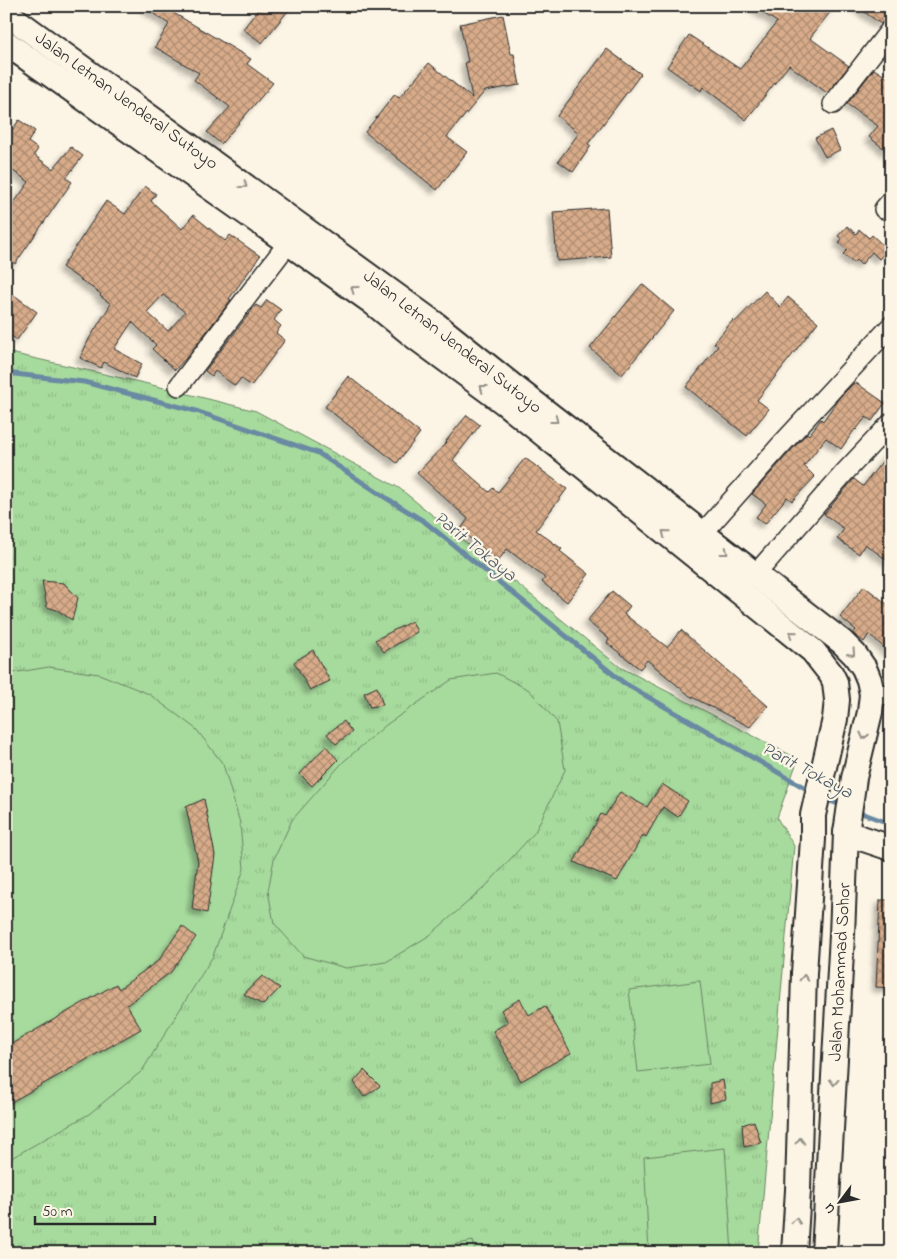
<svg xmlns="http://www.w3.org/2000/svg" width="897" height="1259" font-family="'Indie Flower',sans-serif">
  <defs>
    <pattern id="park-tufts" width="24" height="20" patternUnits="userSpaceOnUse" patternTransform="scale(1.25)"><rect width="24" height="20" fill="#a7db9d"/><path d="M3 7l-1-3M5 7V3M7 7l1-3M15 17l-1-3M17 17v-4M19 17l1-3" fill="none" stroke="#90bc87"/></pattern>
    <pattern id="building-cross-hatch" width="8" height="8" patternUnits="userSpaceOnUse" patternTransform="scale(1.25)"><rect width="8" height="8" fill="#d8ac8a"/><path d="M0 0l8 8M0 8l8-8" fill="none" stroke="#af8c71"/></pattern>
    <filter id="shadow"><feDropShadow dx="-4.5" dy="4.5" stdDeviation="2.5" flood-color="#0004"/></filter>
  </defs>
  <rect width="100%" height="100%" fill="#fcf5e5"/>
  <filter id="ink" filterUnits="userSpaceOnUse"><feTurbulence type="fractalNoise" baseFrequency=".02" numOctaves="2"/><feDisplacementMap in="SourceGraphic" scale="10" xChannelSelector="R" yChannelSelector="G"/><feConvolveMatrix kernelMatrix="1 2 1 2 8 2 1 2 1" color-interpolation-filters="sRGB"/></filter>
  <g filter="url(#ink)">
    <path fill="url(#park-tufts)" stroke="#698364" d="M 6,352 L 144,383 L 256,411 L 399,488 L 620,667 L 798,759 L 777,818 L 794,846 L 758,1253 L 6,1253 Z"/>
    <g fill="#a7db9d" stroke="#698364">
      <path d="M 49,667 L 99,674 L 149,694 L 196,729 L 223,764 L 240,823 L 244,869 L 213,956 L 142,1071 L 89,1114 L 6,1161 L 6,674 Z"/>
      <path d="M 496,673 L 529,690 L 557,722 L 565,770 L 535,832 L 485,887 L 430,935 L 386,962 L 346,968 L 303,956 L 274,923 L 268,891 L 274,859 L 292,820 L 343,762 L 386,725 L 451,680 Z"/>
      <path d="M 700,981 L 710,1064 L 638,1072 L 629,990 Z"/>
      <path d="M 725,1148 L 732,1253 L 649,1253 L 644,1157 Z"/>
      <path d="M 473,1241 L 475,1253 L 412,1253 Z"/>
    </g>
    <g fill="none" stroke-linecap="round" stroke-linejoin="round">
      <g stroke="#6a89a2" stroke-width="5">
        <path d="M 6,373 L 84,382 L 196,411 L 318,453 L 383,496 L 425,522 L 624,683 L 812,792"/>
        <path d="M 824,799 L 844,806"/>
        <path d="M 856,811 L 891,824"/>
      </g>
    </g>
    <g fill="url(#building-cross-hatch)" stroke="#2b2b2b" fill-rule="evenodd" filter="url(#shadow)">
      <path d="M 146,6 L 162,6 L 251,59 L 247,64 L 273,83 L 221,144 L 207,132 L 230,107 L 194,80 L 199,73 L 155,47 L 169,24 L 145,8 Z"/>
      <path d="M 261,6 L 292,6 L 262,43 L 243,29 Z"/>
      <path d="M 752,6 L 835,6 L 810,38 L 849,66 L 827,93 L 789,65 L 746,120 L 703,87 L 701,91 L 667,67 L 689,35 L 740,69 L 777,22 Z"/>
      <path d="M 856,6 L 891,6 L 891,12 L 881,24 Z"/>
      <path d="M 503,15 L 511,54 L 514,54 L 520,85 L 485,91 L 447,137 L 467,152 L 437,190 L 365,132 L 395,94 L 399,98 L 429,63 L 472,98 L 465,62 L 468,62 L 460,24 Z"/>
      <path d="M 607,49 L 641,74 L 588,144 L 591,146 L 573,172 L 558,161 L 579,133 L 557,116 Z"/>
      <path d="M 874,69 L 891,80 L 891,154 L 869,137 L 878,126 L 847,104 Z"/>
      <path d="M 19,120 L 35,131 L 28,142 L 38,149 L 34,155 L 53,169 L 71,147 L 83,156 L 66,178 L 72,182 L 15,264 L 6,258 L 6,214 L 29,182 L 6,166 L 6,128 L 11,132 Z"/>
      <path d="M 831,130 L 840,150 L 825,157 L 815,138 Z"/>
      <path d="M 145,186 L 156,194 L 151,201 L 182,229 L 193,215 L 225,241 L 230,235 L 260,256 L 229,299 L 231,300 L 186,358 L 175,370 L 152,349 L 156,345 L 132,322 L 114,349 L 142,364 L 135,378 L 104,362 L 101,368 L 80,358 L 89,339 L 111,304 L 100,296 L 101,294 L 62,267 L 106,201 L 125,214 ZM 163,295 L 185,312 L 168,331 L 147,312 Z"/>
      <path d="M 607,208 L 611,257 L 557,261 L 553,212 Z"/>
      <path d="M 847,226 L 856,234 L 859,229 L 869,238 L 872,235 L 888,250 L 879,259 L 872,252 L 861,265 L 856,260 L 853,263 L 843,254 L 847,250 L 839,243 L 842,239 L 838,236 Z"/>
      <path d="M 642,284 L 674,311 L 622,375 L 590,348 Z"/>
      <path d="M 6,289 L 37,312 L 17,340 L 6,332 Z"/>
      <path d="M 765,291 L 780,307 L 788,297 L 818,322 L 757,400 L 769,409 L 747,436 L 686,387 L 718,346 L 714,343 L 733,320 L 735,322 Z"/>
      <path d="M 267,300 L 281,310 L 274,320 L 281,326 L 276,333 L 285,340 L 251,386 L 241,378 L 235,386 L 215,371 L 212,376 L 205,371 L 256,305 L 261,308 Z"/>
      <path d="M 348,376 L 420,433 L 397,463 L 325,407 Z"/>
      <path d="M 855,382 L 885,403 L 872,421 L 866,417 L 856,430 L 855,429 L 841,449 L 826,438 L 804,466 L 815,477 L 792,501 L 787,497 L 765,524 L 756,517 L 766,504 L 752,494 L 807,433 L 809,435 L 821,419 L 823,421 L 839,398 Z"/>
      <path d="M 467,415 L 480,425 L 453,460 L 489,492 L 493,488 L 498,492 L 525,458 L 567,489 L 536,530 L 562,549 L 560,551 L 589,574 L 567,602 L 542,582 L 545,578 L 507,549 L 498,561 L 460,530 L 468,519 L 417,473 L 447,442 L 446,441 Z"/>
      <path d="M 891,450 L 891,563 L 865,544 L 859,554 L 837,539 L 844,529 L 824,514 L 854,479 L 863,486 Z"/>
      <path d="M 42,581 L 64,583 L 78,598 L 72,620 L 57,610 L 47,607 Z"/>
      <path d="M 864,586 L 891,607 L 891,654 L 869,634 L 864,642 L 853,634 L 856,630 L 840,617 Z"/>
      <path d="M 612,591 L 630,606 L 624,614 L 667,647 L 681,630 L 768,706 L 750,727 L 690,696 L 647,660 L 640,669 L 607,643 L 609,639 L 587,621 Z"/>
      <path d="M 412,621 L 417,632 L 384,652 L 375,640 Z"/>
      <path d="M 313,650 L 330,681 L 310,690 L 294,662 Z"/>
      <path d="M 377,687 L 383,705 L 370,707 L 364,693 Z"/>
      <path d="M 344,721 L 352,732 L 336,744 L 327,734 Z"/>
      <path d="M 326,746 L 338,760 L 312,786 L 300,774 Z"/>
      <path d="M 662,784 L 688,801 L 678,817 L 663,807 L 646,837 L 643,835 L 617,881 L 574,862 L 601,814 L 605,816 L 620,792 L 647,807 Z"/>
      <path d="M 204,799 L 215,855 L 207,913 L 192,909 L 198,862 L 186,807 Z"/>
      <path d="M 880,900 L 891,900 L 891,988 L 876,987 Z"/>
      <path d="M 182,926 L 196,937 L 171,972 L 127,1005 L 141,1029 L 6,1105 L 6,1047 L 116,984 L 119,989 L 159,960 Z"/>
      <path d="M 262,976 L 280,988 L 263,1005 L 244,994 Z"/>
      <path d="M 520,999 L 529,1015 L 545,1006 L 571,1053 L 521,1081 L 493,1031 L 508,1022 L 501,1010 Z"/>
      <path d="M 364,1070 L 380,1086 L 364,1097 L 354,1082 Z"/>
      <path d="M 723,1080 L 726,1099 L 710,1103 L 710,1083 Z"/>
      <path d="M 754,1121 L 761,1143 L 744,1147 L 742,1125 Z"/>
    </g>
    <g fill="none" stroke-linecap="round" stroke-linejoin="round">
      <g stroke="#2b2b2b" stroke-width="22">
        <g id="minor">
          <path d="M 833,104 L 891,29"/>
          <path d="M 884,209 L 891,201"/>
          <path d="M 179,386 L 289,242"/>
          <path d="M 702,534 L 779,447 L 891,326"/>
          <path d="M 755,575 L 845,472 L 891,423"/>
          <path d="M 872,694 L 891,695"/>
        </g>
      </g>
      <g stroke="#2b2b2b" stroke-width="28">
        <g id="tertiary">
          <path d="M 6,13 L 435,324 L 515,388 L 842,642 L 855,655 L 864,668 L 869,680 L 872,694 L 870,712 L 854,778 L 846,833 L 842,935 L 824,1253"/>
          <path d="M 6,43 L 371,301 L 414,336 L 505,403 L 813,651 L 831,674 L 835,682 L 837,700 L 835,719 L 813,815 L 813,839 L 804,973 L 798,1190 L 794,1253"/>
          <path d="M 846,833 L 891,848"/>
        </g>
      </g>
      <use href="#minor" stroke="#fcf5e5" stroke-width="19"/>
      <use href="#tertiary" stroke="#fcf5e5" stroke-width="24"/>
    </g>
    <defs><path id="oneway-chevron" d="M-2-3.5L2.5 0L-2 3.5" fill="none" stroke-width="1.6" stroke-linecap="round" stroke-linejoin="round" transform="scale(1.25)"/></defs>
    <g stroke="#949088">
      <use href="#oneway-chevron" transform="translate(244 185) rotate(36)"/>
      <use href="#oneway-chevron" transform="translate(354 289) rotate(-144)"/>
      <use href="#oneway-chevron" transform="translate(483 388) rotate(-143)"/>
      <use href="#oneway-chevron" transform="translate(555 420) rotate(38)"/>
      <use href="#oneway-chevron" transform="translate(665 533) rotate(-141)"/>
      <use href="#oneway-chevron" transform="translate(725 552) rotate(38)"/>
      <use href="#oneway-chevron" transform="translate(792 634) rotate(-141)"/>
      <use href="#oneway-chevron" transform="translate(852 653) rotate(48)"/>
      <use href="#oneway-chevron" transform="translate(864 736) rotate(104)"/>
      <use href="#oneway-chevron" transform="translate(804 978) rotate(-88)"/>
      <use href="#oneway-chevron" transform="translate(834 1082) rotate(93)"/>
      <use href="#oneway-chevron" transform="translate(800 1141) rotate(-89)"/>
      <use href="#oneway-chevron" transform="translate(796 1221) rotate(-86)"/>
    </g>
  </g>
  <g text-anchor="middle" stroke-width="4.5" stroke-linejoin="round" paint-order="stroke">
    <g font-size="18" fill="#2b2b2b" stroke="#fcf5e5">
      <text transform="translate(127 100) rotate(36)" y="6">Jalan Letnan Jenderal Sutoyo</text>
      <text transform="translate(453 341) rotate(38)" y="6">Jalan Letnan Jenderal Sutoyo</text>
      <text transform="translate(839 972) rotate(-87)" y="6">Jalan Mohammad Sohor</text>
    </g>
    <g font-size="19" font-style="italic" fill="#4a5a66" stroke="#fcf5e5">
      <text transform="translate(476 545) rotate(39)" y="7">Parit Tokaya</text>
      <text transform="translate(808 769) rotate(28)" y="7">Parit Tokaya</text>
    </g>
  </g>
  <rect width="897" height="1259" fill="none" stroke="#fcf5e5" stroke-width="25"/>
  <rect x="12" y="12" width="872" height="1234" fill="none" stroke="#2b2b2b" stroke-width="2" filter="url(#ink)"/>
  <g transform="translate(840 1202) rotate(238)" stroke="#fcf5e5" stroke-width="4" paint-order="stroke">
  <path d="M0-4L9 19L0 12L-9 19Z" fill="#2b2b2b"/>
  <text y="-8" font-size="14" font-weight="bold" text-anchor="middle" fill="#2b2b2b">U</text>
  </g>
  <path d="M35 1216v8h120v-8" fill="none" stroke="#2b2b2b" stroke-width="2.5"/>
  <text x="42" y="1216" font-size="15" fill="#2b2b2b" stroke="#fcf5e5" stroke-width="4" paint-order="stroke">50 m</text>
</svg>
